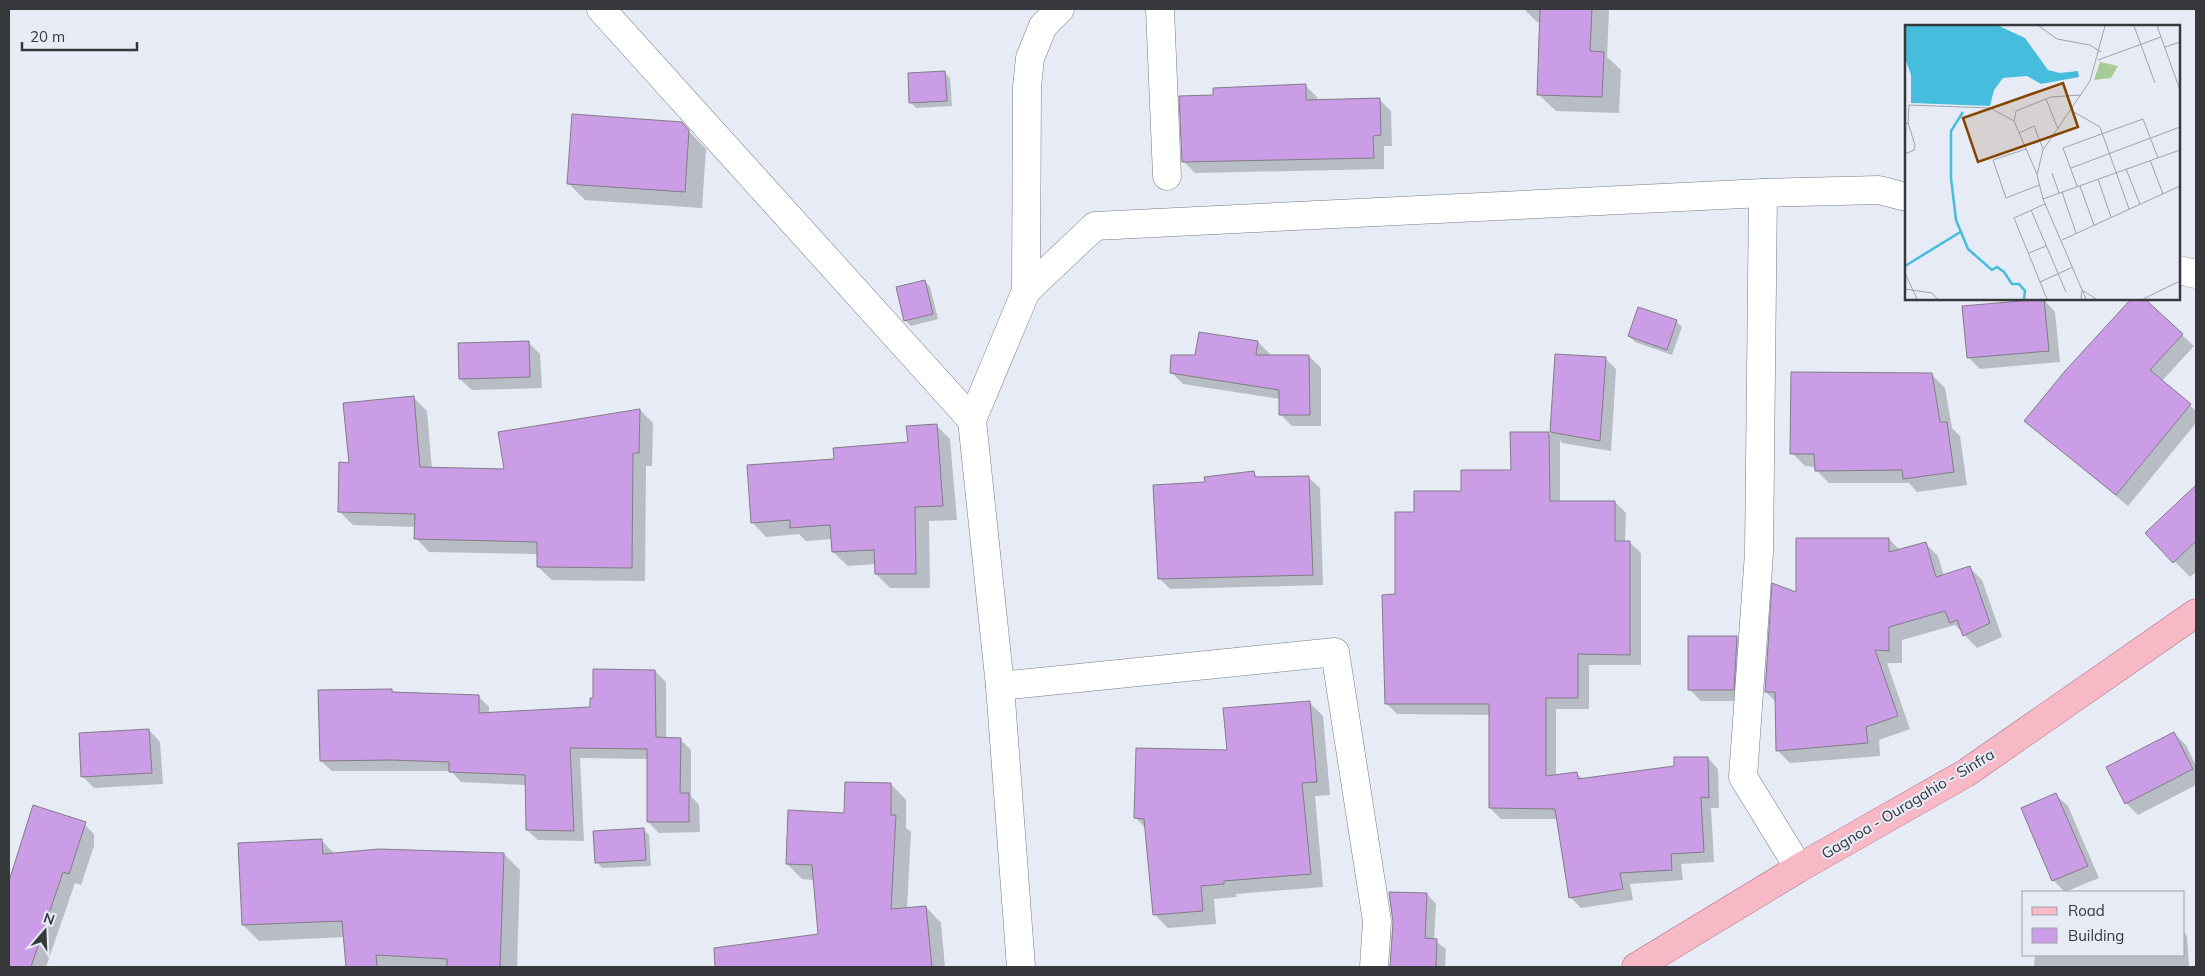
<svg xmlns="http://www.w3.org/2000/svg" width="2205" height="976" font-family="Mulish,sans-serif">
  <rect width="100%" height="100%" fill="#e6ebf6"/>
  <g fill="#0003">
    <path d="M 1524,9 L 1609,9 L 1607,57 L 1621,70 L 1619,113 L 1556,111 L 1538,94 L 1541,22 L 1537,22 Z"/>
    <path d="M 944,72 L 950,78 L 952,106 L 916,108 L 911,103 Z"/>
    <path d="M 1305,85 L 1317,97 L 1317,101 L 1380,100 L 1391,111 L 1392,146 L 1384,146 L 1384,169 L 1195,173 L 1183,161 L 1215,96 Z"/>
    <path d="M 681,123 L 706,149 L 702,208 L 585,200 L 568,183 Z"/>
    <path d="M 925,281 L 930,287 L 938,319 L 911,326 L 905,320 Z"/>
    <path d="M 2133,299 L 2143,299 L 2194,346 L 2162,381 L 2196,411 L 2196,423 L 2128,506 L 2026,421 L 2066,372 Z"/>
    <path d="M 2044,300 L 2055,312 L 2060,362 L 1980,369 L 1968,357 Z"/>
    <path d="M 1676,321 L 1682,327 L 1672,355 L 1635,342 L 1629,336 Z"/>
    <path d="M 1200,333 L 1258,342 L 1270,354 L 1269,356 L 1309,356 L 1321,368 L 1321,426 L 1292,426 L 1280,414 L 1280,399 L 1183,384 L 1171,372 L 1196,357 Z"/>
    <path d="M 528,342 L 540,354 L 542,388 L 472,390 L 460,379 Z"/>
    <path d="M 1556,355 L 1605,358 L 1616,369 L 1611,451 L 1562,443 L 1560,440 L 1560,502 L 1615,502 L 1626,513 L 1625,543 L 1630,543 L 1641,553 L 1641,665 L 1589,665 L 1589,709 L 1556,709 L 1556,776 L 1576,773 L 1583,779 L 1675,767 L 1708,758 L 1718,769 L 1719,808 L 1711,808 L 1714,862 L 1681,864 L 1683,880 L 1630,884 L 1633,900 L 1581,908 L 1570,897 L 1557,819 L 1501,819 L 1490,808 L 1490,715 L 1397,714 L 1386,703 L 1396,596 L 1415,513 L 1512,471 L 1549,433 L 1551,435 Z"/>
    <path d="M 1931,374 L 1945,388 L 1952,428 L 1960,436 L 1967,485 L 1917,492 L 1909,483 L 1829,483 L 1816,470 L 1816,467 L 1805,466 L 1792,453 Z"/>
    <path d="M 413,397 L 427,411 L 432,469 L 505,470 L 640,410 L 653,423 L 652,466 L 646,466 L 645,581 L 552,580 L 538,567 L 538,554 L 429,552 L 416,538 L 416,527 L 353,525 L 340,512 L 350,464 Z"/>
    <path d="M 936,425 L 950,439 L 957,520 L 929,521 L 930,588 L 890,588 L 876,574 L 876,564 L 848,566 L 833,552 L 833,539 L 806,541 L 799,534 L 766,537 L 752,522 L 835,460 L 909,443 Z"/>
    <path d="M 1253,473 L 1259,478 L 1309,478 L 1320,488 L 1323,585 L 1170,589 L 1159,578 L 1206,483 Z"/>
    <path d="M 2196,490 L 2196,572 L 2190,577 L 2147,533 L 2182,500 Z"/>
    <path d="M 1889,539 L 1900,550 L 1925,543 L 1938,556 L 1944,576 L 1969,567 L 1982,580 L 2002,637 L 1977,648 L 1955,625 L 1902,640 L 1902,663 L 1887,663 L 1910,729 L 1879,740 L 1880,756 L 1790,763 L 1777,750 L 1776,702 L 1766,692 L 1797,593 Z"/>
    <path d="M 1737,638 L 1749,649 L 1745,701 L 1701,701 L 1689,689 Z"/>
    <path d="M 655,671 L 666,682 L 666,739 L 680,739 L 691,750 L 691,796 L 699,805 L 700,832 L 659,833 L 648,822 L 648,759 L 580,758 L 584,841 L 538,840 L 527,830 L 527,785 L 461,782 L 451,771 L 332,771 L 321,761 L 392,690 L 395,694 L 479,697 L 489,707 L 489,713 L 591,708 Z"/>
    <path d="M 1309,702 L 1323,716 L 1330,795 L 1315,796 L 1323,887 L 1236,894 L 1237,897 L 1214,899 L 1216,924 L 1168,928 L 1154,914 L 1146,829 L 1136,818 L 1228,752 Z"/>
    <path d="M 149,730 L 160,742 L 163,784 L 94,788 L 82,776 Z"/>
    <path d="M 2174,733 L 2186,745 L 2196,766 L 2196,785 L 2138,815 L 2126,803 L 2108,768 Z"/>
    <path d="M 891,784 L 906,800 L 906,828 L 911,832 L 907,909 L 926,907 L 941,923 L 945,967 L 766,967 L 763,943 L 819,936 L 814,880 L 802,879 L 787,864 L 846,814 Z"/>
    <path d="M 2056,795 L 2068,806 L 2099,878 L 2065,892 L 2053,880 Z"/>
    <path d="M 82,822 L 94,834 L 94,846 L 81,885 L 75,883 L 46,967 L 9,967 L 9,888 L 19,858 Z"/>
    <path d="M 643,829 L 649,835 L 651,866 L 602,868 L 597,862 Z"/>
    <path d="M 322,841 L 335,854 L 504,854 L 520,870 L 517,967 L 347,967 L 345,937 L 259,941 L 243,925 Z"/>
    <path d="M 1427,894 L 1436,904 L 1434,940 L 1446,949 L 1445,967 L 1391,967 L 1394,922 Z"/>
    <path d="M 2184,932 L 2187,936 L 2189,967 L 2034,967 L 2035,955 L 2184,955 Z"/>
  </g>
  <g fill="#ca9de6" stroke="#827c86">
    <path d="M 1540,9 L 1592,9 L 1590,51 L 1604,52 L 1602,97 L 1537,95 Z"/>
    <path d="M 945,71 L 947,101 L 909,103 L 908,73 Z"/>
    <path d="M 1306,84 L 1306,100 L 1380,98 L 1381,135 L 1373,136 L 1374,158 L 1182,162 L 1179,96 L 1213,95 L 1213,88 Z"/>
    <path d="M 572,114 L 682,122 L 689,130 L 685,192 L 567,184 Z"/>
    <path d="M 925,280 L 933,314 L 904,321 L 896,287 Z"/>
    <path d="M 2044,299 L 2049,351 L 1967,358 L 1962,306 Z"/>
    <path d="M 2131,299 L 2145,299 L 2183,334 L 2150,370 L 2191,404 L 2116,495 L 2024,421 L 2065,371 Z"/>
    <path d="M 1638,307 L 1677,320 L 1667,350 L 1628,336 Z"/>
    <path d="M 1199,332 L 1258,341 L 1256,355 L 1309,355 L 1310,415 L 1279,415 L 1279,390 L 1170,373 L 1171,355 L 1195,355 Z"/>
    <path d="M 529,341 L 530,377 L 459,379 L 458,343 Z"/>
    <path d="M 1555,354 L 1606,357 L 1600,441 L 1550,432 Z"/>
    <path d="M 1791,372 L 1932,373 L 1940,422 L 1947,422 L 1954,472 L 1903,479 L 1902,470 L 1815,471 L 1814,454 L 1790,454 Z"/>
    <path d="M 414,396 L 420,467 L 504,469 L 498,432 L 640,409 L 639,453 L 633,453 L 632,568 L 537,567 L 537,542 L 414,539 L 415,514 L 338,512 L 339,462 L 349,463 L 343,403 Z"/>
    <path d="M 937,424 L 943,506 L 915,507 L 916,574 L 875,574 L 874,550 L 832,552 L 830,525 L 790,528 L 790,520 L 751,523 L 747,465 L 834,459 L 833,448 L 908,442 L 906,426 Z"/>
    <path d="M 1510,432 L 1549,432 L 1550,501 L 1615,501 L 1615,541 L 1630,541 L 1630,655 L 1578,654 L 1578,698 L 1546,698 L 1546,776 L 1577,772 L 1578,779 L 1674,766 L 1674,757 L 1708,757 L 1709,798 L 1701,797 L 1704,852 L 1671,854 L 1672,870 L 1620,873 L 1623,889 L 1569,898 L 1555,809 L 1489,808 L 1489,704 L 1385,704 L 1382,595 L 1395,594 L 1395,512 L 1414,512 L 1414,491 L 1461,491 L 1461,470 L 1511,470 Z"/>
    <path d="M 1254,471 L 1255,477 L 1309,476 L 1313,575 L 1158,579 L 1153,485 L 1205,482 L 1204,477 Z"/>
    <path d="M 2196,485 L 2196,541 L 2173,563 L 2145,533 Z"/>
    <path d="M 1796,538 L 1889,538 L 1889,552 L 1926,542 L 1936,577 L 1970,566 L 1990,623 L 1963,636 L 1957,620 L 1950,623 L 1945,611 L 1889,627 L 1889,651 L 1875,650 L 1898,716 L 1866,727 L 1868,743 L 1776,751 L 1775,692 L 1765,692 L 1772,583 L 1796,592 Z"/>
    <path d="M 1688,636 L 1737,636 L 1734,690 L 1688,690 Z"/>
    <path d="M 593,669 L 655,670 L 656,737 L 681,738 L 680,793 L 689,793 L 689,822 L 647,822 L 647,749 L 570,748 L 574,831 L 526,830 L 525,775 L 449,772 L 449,762 L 390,760 L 320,761 L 318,690 L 392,689 L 392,692 L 479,695 L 479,713 L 590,707 L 590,698 L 593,698 Z"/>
    <path d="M 1310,701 L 1317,782 L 1302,783 L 1311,874 L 1224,881 L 1224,884 L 1201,886 L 1203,911 L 1153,915 L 1144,819 L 1134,818 L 1136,748 L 1227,750 L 1223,708 Z"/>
    <path d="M 149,729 L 152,773 L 81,777 L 79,733 Z"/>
    <path d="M 2174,732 L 2193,769 L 2125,804 L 2106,767 Z"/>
    <path d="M 845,782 L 891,783 L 891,815 L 896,815 L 891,909 L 926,906 L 932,967 L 715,967 L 714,948 L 818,934 L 812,865 L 786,864 L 788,810 L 844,813 Z"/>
    <path d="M 2056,793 L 2088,866 L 2052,881 L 2021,808 Z"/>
    <path d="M 33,805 L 86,822 L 69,874 L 63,872 L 31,967 L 9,967 L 9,881 Z"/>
    <path d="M 644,828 L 646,860 L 595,863 L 593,831 Z"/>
    <path d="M 322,839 L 323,854 L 379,849 L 504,853 L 500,967 L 447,967 L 447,959 L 376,955 L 377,967 L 346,967 L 342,921 L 242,925 L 238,843 Z"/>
    <path d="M 1389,892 L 1427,893 L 1425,938 L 1437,939 L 1436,967 L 1390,967 L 1393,922 Z"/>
  </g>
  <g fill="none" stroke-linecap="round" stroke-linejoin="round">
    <g stroke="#767b84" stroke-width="29">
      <g id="minor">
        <path d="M 601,9 L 972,420"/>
        <path d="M 1160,9 L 1167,176"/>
        <path d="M 1763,193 L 1759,553 L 1743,777 L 1799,868"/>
        <path d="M 2179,270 L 2196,274"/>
        <path d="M 1026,291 L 1027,87 L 1030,58 L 1043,26 L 1060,9"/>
        <path d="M 1000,686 L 1335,652 L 1377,921 L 1374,967"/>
        <path d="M 1021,967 L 1000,686 L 972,420 L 1026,291 L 1095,226 L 1763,193 L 1879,190 L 1906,197"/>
      </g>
    </g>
    <g stroke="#b26d7e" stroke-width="29">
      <path id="major" d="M 1636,967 L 1799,868 L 1966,773 L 2196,613"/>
    </g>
    <use href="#minor" stroke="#fff" stroke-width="28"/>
    <use href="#major" stroke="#f8b9c7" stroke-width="28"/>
  </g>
  <g text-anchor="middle" stroke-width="4" stroke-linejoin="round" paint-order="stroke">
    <g font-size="15" fill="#36383c" stroke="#e6ebf6">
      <text transform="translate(1908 804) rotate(-31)" y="5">Gagnoa - Ouragahio - Sinfra</text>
    </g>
  </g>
  <g transform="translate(1905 25)">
    <rect width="275" height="275" fill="#e6ebf6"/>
    <path d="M 195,37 L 213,41 L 206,53 L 189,55 Z" fill="#a7cb95"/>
    <path d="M 0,1 L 94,1 L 120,13 L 143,45 L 155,48 L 173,46 L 174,52 L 136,59 L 122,51 L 98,53 L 89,65 L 85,81 L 6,78 L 6,50 L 0,33 Z" fill="#46bddc"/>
    <path fill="none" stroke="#46bddc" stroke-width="2.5" d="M 58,87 L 46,106 L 46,153 L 51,195 L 63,224 L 87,245 L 92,242 L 99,247 L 107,259 L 114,259 L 120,266 L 119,274M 0,241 L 57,206"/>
    <path fill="none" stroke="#a0a3ac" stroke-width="1" d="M 134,1 L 152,14 L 185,20 L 196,27M 229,1 L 250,58M 252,1 L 275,65M 260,22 L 275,17M 193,35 L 256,12M 141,74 L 153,104M 167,86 L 195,102 L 224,184M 0,99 L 3,98 L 4,80 L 85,83 L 109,96M 114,108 L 129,101 L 138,124M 121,124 L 88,135 L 101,173 L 134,160M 0,129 L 9,125 L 10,120 L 3,98M 245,135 L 258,169M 166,143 L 275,102M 221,144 L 235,179M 147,148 L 154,168M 132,149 L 109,96 L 111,86 L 146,72 L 176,70M 193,154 L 206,192M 172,161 L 158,123 L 238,94 L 253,133M 175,161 L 189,200M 157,167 L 171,208M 138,174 L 275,125M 140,179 L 109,193 L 142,274M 126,185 L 161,267M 157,215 L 275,161M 124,228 L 141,221M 0,248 L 12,274M 135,257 L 168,242M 0,264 L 27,268 L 32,274M 176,274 L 177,265 L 191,274M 181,274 L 138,174 L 132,150 L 138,125 L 185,56 L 200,1M 238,274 L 275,256"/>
    <path fill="#834601" fill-opacity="0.15" stroke="#834601" stroke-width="2.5" d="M 158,58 L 173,102 L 73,137 L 58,93 Z"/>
    <rect width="275" height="275" fill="none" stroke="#36383c" stroke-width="2.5"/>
  </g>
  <rect width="2205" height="976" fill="none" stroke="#36383c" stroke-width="20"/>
  <rect x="2022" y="891" width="162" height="65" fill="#e6ebf6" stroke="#a0a3ac"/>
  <rect x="2032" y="907" width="25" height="8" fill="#f8b9c7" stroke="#a0a3ac"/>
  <text x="2068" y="916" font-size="15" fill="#36383c">Road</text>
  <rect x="2032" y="928" width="25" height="15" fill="#ca9de6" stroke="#a0a3ac"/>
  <text x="2068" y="941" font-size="15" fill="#36383c">Building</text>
  <g transform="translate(45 931) rotate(19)" stroke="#e6ebf6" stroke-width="4" paint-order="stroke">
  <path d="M0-4L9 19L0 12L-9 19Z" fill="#36383c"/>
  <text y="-8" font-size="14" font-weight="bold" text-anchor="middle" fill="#36383c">N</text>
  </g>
  <path d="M22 42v8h115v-8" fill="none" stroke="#36383c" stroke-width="2.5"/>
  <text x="30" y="42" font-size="15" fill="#36383c" stroke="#e6ebf6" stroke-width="4" paint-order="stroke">20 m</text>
</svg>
